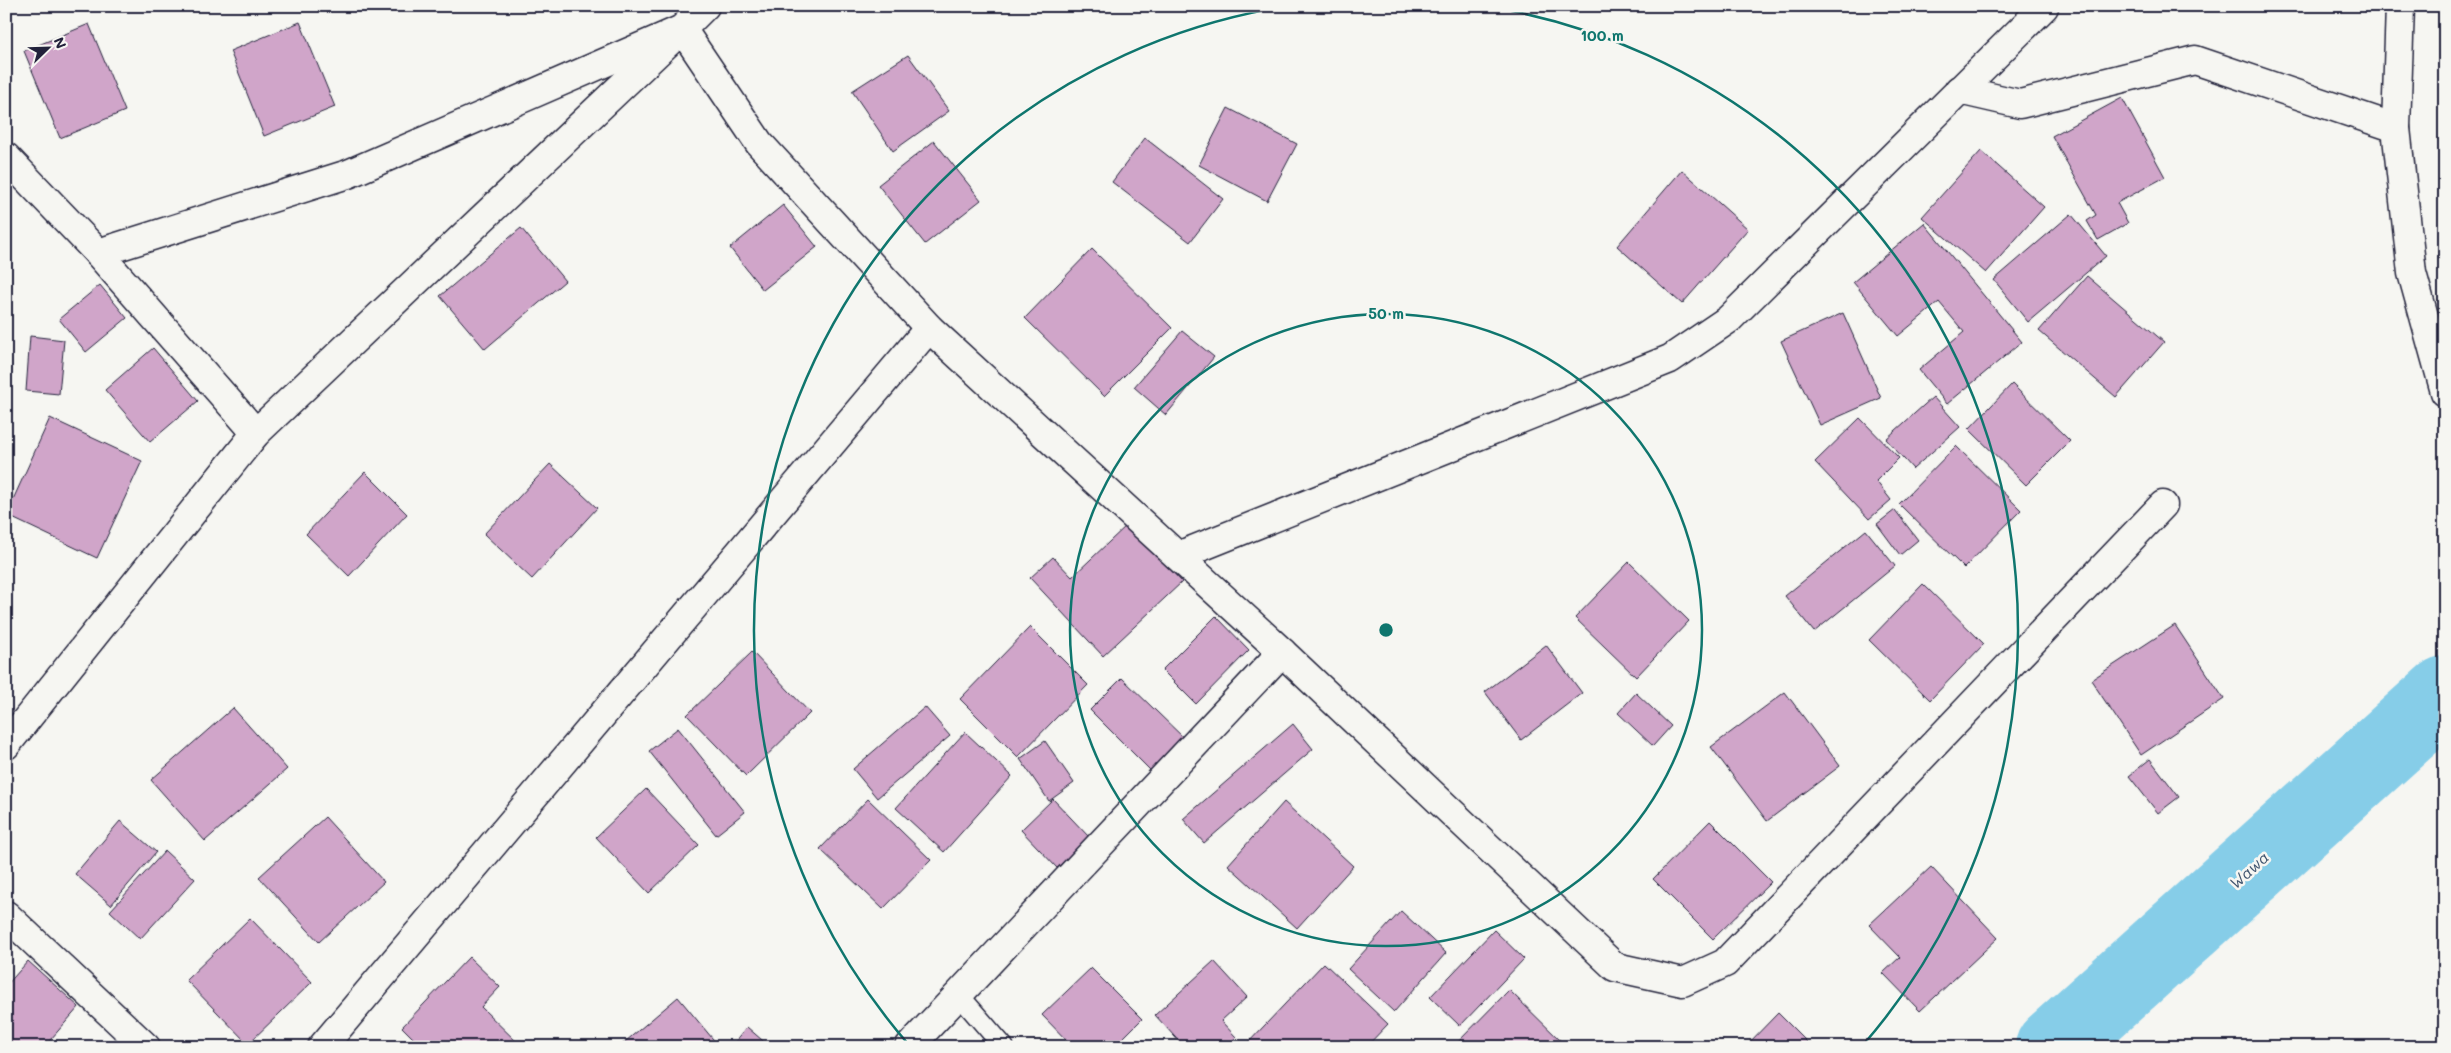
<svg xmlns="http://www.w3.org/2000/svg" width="2451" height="1053" font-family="Mali,sans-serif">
  <rect width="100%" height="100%" fill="#f6f6f2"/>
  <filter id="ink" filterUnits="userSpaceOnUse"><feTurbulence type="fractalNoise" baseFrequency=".02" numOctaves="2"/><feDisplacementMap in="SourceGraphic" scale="10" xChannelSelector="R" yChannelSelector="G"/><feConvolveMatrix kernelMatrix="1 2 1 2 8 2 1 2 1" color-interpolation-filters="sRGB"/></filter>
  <g filter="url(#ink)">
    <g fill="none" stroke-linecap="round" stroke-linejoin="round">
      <path stroke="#86cde8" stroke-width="76" d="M 2053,1047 L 2445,694"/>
    </g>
    <g fill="#d0a5c9" stroke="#22223b">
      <path d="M 300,22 L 335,107 L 264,136 L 230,51 Z"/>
      <path d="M 89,24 L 125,111 L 60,138 L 24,51 Z"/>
      <path d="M 908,55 L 949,111 L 893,151 L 852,91 Z"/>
      <path d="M 2122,98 L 2165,177 L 2117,203 L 2128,223 L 2098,240 L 2087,221 L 2096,215 L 2052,136 Z"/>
      <path d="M 1228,108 L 1297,144 L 1267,201 L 1199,165 Z"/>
      <path d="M 1145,138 L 1223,199 L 1190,242 L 1112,182 Z"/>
      <path d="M 934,141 L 981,200 L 925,244 L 878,185 Z"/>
      <path d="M 1981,151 L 2044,207 L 1986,273 L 1922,217 Z"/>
      <path d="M 1682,170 L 1748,229 L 1682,304 L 1617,246 Z"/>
      <path d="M 783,205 L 817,247 L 763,290 L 730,248 Z"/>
      <path d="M 2071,214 L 2106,256 L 2028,322 L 1994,280 Z"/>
      <path d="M 1924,223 L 2022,342 L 1947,404 L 1919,370 L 1964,332 L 1939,302 L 1898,336 L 1853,282 Z"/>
      <path d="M 521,228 L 565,281 L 485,349 L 440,296 Z"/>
      <path d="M 1092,249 L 1172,328 L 1104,396 L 1025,318 Z"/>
      <path d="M 2087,276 L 2164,342 L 2116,397 L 2039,331 Z"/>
      <path d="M 100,285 L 127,318 L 86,352 L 59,319 Z"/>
      <path d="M 1843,313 L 1881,398 L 1820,425 L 1781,341 Z"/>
      <path d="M 1182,331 L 1214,357 L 1166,415 L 1134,387 Z"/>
      <path d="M 30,336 L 64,340 L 59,394 L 26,391 Z"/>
      <path d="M 153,348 L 198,401 L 150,442 L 105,390 Z"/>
      <path d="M 2012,384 L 2070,441 L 2026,485 L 1969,429 Z"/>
      <path d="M 1933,397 L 1960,427 L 1913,469 L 1886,439 Z"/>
      <path d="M 50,418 L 142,461 L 97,558 L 6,515 Z"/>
      <path d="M 1860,418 L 1899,458 L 1876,481 L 1891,500 L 1869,519 L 1815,462 Z"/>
      <path d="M 1956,446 L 2021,510 L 1964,568 L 1899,504 Z"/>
      <path d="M 550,464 L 597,508 L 532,579 L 484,534 Z"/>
      <path d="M 365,472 L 407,514 L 349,576 L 306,534 Z"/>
      <path d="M 1895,510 L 1918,540 L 1900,555 L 1877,524 Z"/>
      <path d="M 1128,524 L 1182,582 L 1103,656 L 1030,578 L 1053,557 L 1072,577 Z"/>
      <path d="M 1866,530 L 1895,566 L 1814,632 L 1785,596 Z"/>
      <path d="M 1629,562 L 1689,621 L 1636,677 L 1575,618 Z"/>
      <path d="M 1923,584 L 1984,644 L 1930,700 L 1869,640 Z"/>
      <path d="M 1216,616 L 1249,650 L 1196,704 L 1162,670 Z"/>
      <path d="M 2175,625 L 2224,699 L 2141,755 L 2091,680 Z"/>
      <path d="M 1030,627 L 1088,685 L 1018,757 L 960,699 Z"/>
      <path d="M 1546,645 L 1582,693 L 1521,740 L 1485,692 Z"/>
      <path d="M 752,652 L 810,713 L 746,776 L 687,715 Z"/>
      <path d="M 1122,678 L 1188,742 L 1155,775 L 1090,710 Z"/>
      <path d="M 1785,692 L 1840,766 L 1767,821 L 1711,747 Z"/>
      <path d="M 1636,693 L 1671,726 L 1653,746 L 1618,713 Z"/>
      <path d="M 925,707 L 950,736 L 877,798 L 853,769 Z"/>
      <path d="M 233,708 L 287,769 L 205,841 L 151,780 Z"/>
      <path d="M 1293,724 L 1313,749 L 1204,843 L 1183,819 Z"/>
      <path d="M 678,728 L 745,812 L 716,835 L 649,751 Z"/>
      <path d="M 965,732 L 1012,776 L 944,852 L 896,808 Z"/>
      <path d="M 1045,741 L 1074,783 L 1049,801 L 1020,759 Z"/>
      <path d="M 2150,759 L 2179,797 L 2158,813 L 2129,776 Z"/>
      <path d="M 646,789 L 699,845 L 649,893 L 596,837 Z"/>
      <path d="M 868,799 L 931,860 L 883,909 L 820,849 Z"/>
      <path d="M 1053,799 L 1089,837 L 1057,868 L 1021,830 Z"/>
      <path d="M 1284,802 L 1353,866 L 1297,928 L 1228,865 Z"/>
      <path d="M 325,817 L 384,882 L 319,942 L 259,877 Z"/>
      <path d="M 120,821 L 156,852 L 111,905 L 75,874 Z"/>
      <path d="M 1710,821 L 1771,882 L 1713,939 L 1653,879 Z"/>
      <path d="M 165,851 L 195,879 L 140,939 L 110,911 Z"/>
      <path d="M 1931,867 L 1998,938 L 1920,1011 L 1883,973 L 1900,957 L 1869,925 Z"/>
      <path d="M 1401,911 L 1446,953 L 1394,1012 L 1348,969 Z"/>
      <path d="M 250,918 L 312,982 L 248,1044 L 186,980 Z"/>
      <path d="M 1494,930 L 1524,959 L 1460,1026 L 1430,997 Z"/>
      <path d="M 469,957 L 500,987 L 481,1007 L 522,1047 L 422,1047 L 402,1027 Z"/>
      <path d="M 28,961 L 79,1007 L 44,1047 L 6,1047 L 6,986 Z"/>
      <path d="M 1214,961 L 1247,997 L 1221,1021 L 1236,1037 L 1226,1047 L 1184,1047 L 1155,1015 Z"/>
      <path d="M 1324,963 L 1388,1024 L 1366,1047 L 1247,1047 L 1246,1045 Z"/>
      <path d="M 1091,968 L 1142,1019 L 1114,1047 L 1073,1047 L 1042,1015 Z"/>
      <path d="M 1509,990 L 1565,1045 L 1563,1047 L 1453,1047 Z"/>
      <path d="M 678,997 L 717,1044 L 714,1047 L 619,1047 Z"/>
      <path d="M 1778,1013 L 1812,1047 L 1745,1047 Z"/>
      <path d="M 747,1027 L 770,1047 L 731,1047 Z"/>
    </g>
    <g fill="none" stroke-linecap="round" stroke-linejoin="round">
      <g stroke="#22223b" stroke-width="22">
        <path id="service" d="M 958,994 L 1004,1047"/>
      </g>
      <g stroke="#22223b" stroke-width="31">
        <g id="minor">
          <path d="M 2400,6 L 2396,128 L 2412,273 L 2445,392"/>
          <path d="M 1959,90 L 2020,104 L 2195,60 L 2396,128"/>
          <path d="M 6,157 L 98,253 L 256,433"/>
          <path d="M 98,253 L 348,174 L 682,29 L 705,6"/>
          <path d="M 1178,556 L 1670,359 L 1729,319 L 2044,7"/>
          <path d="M 6,745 L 256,433 L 682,29 L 759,143 L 929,328 L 1282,652 L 1615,967 L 1683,982 L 1725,963 L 2163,505"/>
          <path d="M 6,915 L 146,1047"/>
          <path d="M 322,1047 L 929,328"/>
          <path d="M 909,1047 L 1282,652"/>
        </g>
      </g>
      <use href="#service" stroke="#f6f6f2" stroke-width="19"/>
      <use href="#minor" stroke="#f6f6f2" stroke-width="28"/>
    </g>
  </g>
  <g fill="none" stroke="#0f766e" stroke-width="2.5">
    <circle cx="1386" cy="630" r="316"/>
    <path d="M909 1045A632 632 0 0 1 1282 7M1490 7A632 632 0 0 1 1863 1045"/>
  </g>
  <g text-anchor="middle" stroke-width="5" stroke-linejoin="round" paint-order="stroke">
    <g font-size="16" font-style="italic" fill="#40556f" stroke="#f6f6f2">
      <text transform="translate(2249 870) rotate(-42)" y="6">Wawa</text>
    </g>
  </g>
  <circle cx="1386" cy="630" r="8" fill="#0f766e" stroke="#f6f6f2" stroke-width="2.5"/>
  <g font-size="15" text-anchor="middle" font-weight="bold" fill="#0f766e" stroke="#f6f6f2" stroke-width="5" stroke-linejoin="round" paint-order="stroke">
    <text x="1602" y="41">100 m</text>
    <text x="1386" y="319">50 m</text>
  </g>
  <rect width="2451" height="1053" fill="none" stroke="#f6f6f2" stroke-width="25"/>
  <rect x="12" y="12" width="2426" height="1028" fill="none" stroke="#22223b" stroke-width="2" filter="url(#ink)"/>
  <g transform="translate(48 48) rotate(67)" stroke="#f6f6f2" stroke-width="4" paint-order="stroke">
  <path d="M0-4L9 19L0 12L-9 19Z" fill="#22223b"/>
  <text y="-8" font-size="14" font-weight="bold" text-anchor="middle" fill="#22223b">N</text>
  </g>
</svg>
